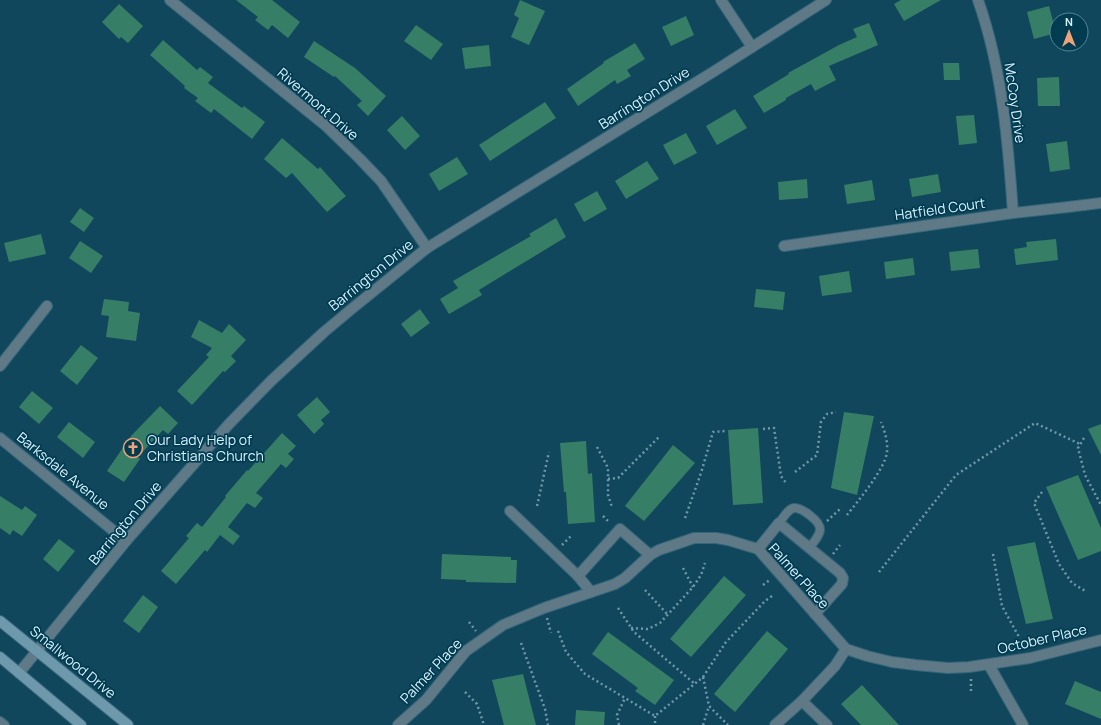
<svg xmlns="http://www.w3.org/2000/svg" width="1101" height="725" font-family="Manrope,sans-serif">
  <rect width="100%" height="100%" fill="#11475c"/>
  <g fill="#377e67">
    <path d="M 236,0 L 272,0 L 300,22 L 288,38 L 272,25 L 268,30 L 255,20 L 258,17 Z"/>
    <path d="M 520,0 L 545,11 L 529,45 L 511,37 L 519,18 L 514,15 Z"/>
    <path d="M 901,0 L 941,0 L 904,21 L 894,4 Z"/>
    <path d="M 119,4 L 143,26 L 128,43 L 121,37 L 119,39 L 102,22 Z"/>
    <path d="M 1049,6 L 1056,33 L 1034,39 L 1027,12 Z"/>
    <path d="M 686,16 L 694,35 L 671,46 L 662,27 Z"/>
    <path d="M 869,23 L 878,45 L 829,66 L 836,80 L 815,91 L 811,84 L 786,98 L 786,100 L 764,113 L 753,96 L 789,74 L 788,73 L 839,45 L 857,37 L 853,29 Z"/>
    <path d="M 416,25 L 443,44 L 431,60 L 404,41 Z"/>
    <path d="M 163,40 L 197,70 L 200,67 L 213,77 L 208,83 L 242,108 L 244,106 L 265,122 L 252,139 L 214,109 L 211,113 L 195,101 L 198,98 L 184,88 L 185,86 L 150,55 Z"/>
    <path d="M 314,41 L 355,68 L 386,96 L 368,116 L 357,105 L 362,101 L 335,76 L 334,77 L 304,57 Z"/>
    <path d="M 635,43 L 645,59 L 627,70 L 631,76 L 617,84 L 615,80 L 578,106 L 567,89 L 604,63 L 603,62 Z"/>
    <path d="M 489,45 L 491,66 L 465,69 L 462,48 Z"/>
    <path d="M 943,63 L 959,63 L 960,80 L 944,80 Z"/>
    <path d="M 1059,77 L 1060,106 L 1038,106 L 1037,78 Z"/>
    <path d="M 545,102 L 556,118 L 490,161 L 479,145 Z"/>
    <path d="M 735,109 L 747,128 L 717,145 L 706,126 Z"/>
    <path d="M 974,115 L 977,143 L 959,145 L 956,116 Z"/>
    <path d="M 402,116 L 420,136 L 405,150 L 387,130 Z"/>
    <path d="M 686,133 L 697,153 L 674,165 L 663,145 Z"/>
    <path d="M 282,138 L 318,169 L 320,167 L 346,196 L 327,212 L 292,173 L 286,178 L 264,159 Z"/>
    <path d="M 1067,141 L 1070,169 L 1050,172 L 1046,144 Z"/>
    <path d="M 457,157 L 468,174 L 439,191 L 429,174 Z"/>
    <path d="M 647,161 L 659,179 L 626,199 L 615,181 Z"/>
    <path d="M 938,174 L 941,192 L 912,197 L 909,179 Z"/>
    <path d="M 807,179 L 808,198 L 779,200 L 778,182 Z"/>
    <path d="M 872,180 L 875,200 L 847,204 L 844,185 Z"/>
    <path d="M 597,191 L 607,209 L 584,222 L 574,204 Z"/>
    <path d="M 80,208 L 94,218 L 84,232 L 70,222 Z"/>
    <path d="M 556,218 L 566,237 L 479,290 L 482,295 L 449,314 L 440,299 L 458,288 L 453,281 L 531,236 L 529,234 Z"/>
    <path d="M 41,234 L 46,254 L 9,262 L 4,243 Z"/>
    <path d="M 1056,239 L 1058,260 L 1016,265 L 1014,249 L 1027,247 L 1026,242 Z"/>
    <path d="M 80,241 L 103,256 L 91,273 L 69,258 Z"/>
    <path d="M 978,249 L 980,268 L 951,271 L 949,252 Z"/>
    <path d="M 913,258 L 915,275 L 886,279 L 884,262 Z"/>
    <path d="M 849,271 L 852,292 L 822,296 L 819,276 Z"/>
    <path d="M 756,289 L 785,292 L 783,310 L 754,307 Z"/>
    <path d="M 104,299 L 129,302 L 128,311 L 140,313 L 136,341 L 106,337 L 109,316 L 101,315 Z"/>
    <path d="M 420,309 L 430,323 L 411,337 L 401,324 Z"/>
    <path d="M 199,320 L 222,333 L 229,324 L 246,340 L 231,356 L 236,361 L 225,372 L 223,371 L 192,405 L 177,391 L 209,357 L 206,355 L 212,348 L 191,337 Z"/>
    <path d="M 81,345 L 98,358 L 77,385 L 60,371 Z"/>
    <path d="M 32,391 L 53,408 L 39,424 L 19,407 Z"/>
    <path d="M 317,397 L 330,412 L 321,420 L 324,424 L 314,434 L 297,415 Z"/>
    <path d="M 160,406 L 178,423 L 168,434 L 163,430 L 138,457 L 140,459 L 124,482 L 107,471 L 131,436 Z"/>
    <path d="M 844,412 L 874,416 L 857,495 L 831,488 Z"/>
    <path d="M 69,422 L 95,442 L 83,458 L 57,437 Z"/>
    <path d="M 1101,424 L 1101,455 L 1088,429 Z"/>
    <path d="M 758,428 L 763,503 L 733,505 L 728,430 Z"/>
    <path d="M 282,433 L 296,446 L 288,454 L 294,459 L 286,468 L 281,464 L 256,493 L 263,498 L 255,508 L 247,503 L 231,523 L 228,527 L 240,536 L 233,545 L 220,535 L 207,552 L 205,550 L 176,584 L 161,571 L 189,538 L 186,536 L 197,523 L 202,527 L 226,497 L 225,496 L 247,470 L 248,471 Z"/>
    <path d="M 586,441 L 588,474 L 592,473 L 595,522 L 568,524 L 566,492 L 564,492 L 560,443 Z"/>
    <path d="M 673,445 L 695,463 L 644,521 L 625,506 Z"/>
    <path d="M 1078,475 L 1101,528 L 1101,551 L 1078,560 L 1046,487 Z"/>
    <path d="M 0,496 L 22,510 L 25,506 L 37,515 L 22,536 L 13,530 L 10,535 L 0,528 Z"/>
    <path d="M 59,539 L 75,551 L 58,572 L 43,559 Z"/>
    <path d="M 1035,542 L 1053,619 L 1026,624 L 1007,547 Z"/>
    <path d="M 442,554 L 511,557 L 511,560 L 517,560 L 516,583 L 466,582 L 466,580 L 441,579 Z"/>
    <path d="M 724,576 L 746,595 L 691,657 L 670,639 Z"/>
    <path d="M 143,595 L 158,607 L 139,633 L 123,621 Z"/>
    <path d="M 767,631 L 788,649 L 735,712 L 714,694 Z"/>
    <path d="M 608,632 L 674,680 L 655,705 L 635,691 L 638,688 L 592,654 Z"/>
    <path d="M 523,674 L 536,725 L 504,725 L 492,680 Z"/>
    <path d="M 1075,681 L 1101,692 L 1101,719 L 1065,704 Z"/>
    <path d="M 862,685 L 899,725 L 861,725 L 841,704 Z"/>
    <path d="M 576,710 L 605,712 L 604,725 L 575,725 Z"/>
  </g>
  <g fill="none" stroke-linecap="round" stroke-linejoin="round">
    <g stroke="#356679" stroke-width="10">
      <g id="lane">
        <path d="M 779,523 C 783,518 788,509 794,508 C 801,507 820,521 820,529 C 820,536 813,543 809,548"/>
        <path d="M 0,721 L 5,725"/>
      </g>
    </g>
    <g stroke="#356679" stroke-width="12">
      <g id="street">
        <path d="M 170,0 L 325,125 L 360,159 L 381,181 L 427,248"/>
        <path d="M 721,0 L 752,47"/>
        <path d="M 978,0 C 1002,68 1008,141 1013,213"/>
        <path d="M 784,246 L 1013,213 L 1068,207 L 1101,203"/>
        <path d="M 0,366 L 47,306"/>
        <path d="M 0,438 L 126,541"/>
        <path d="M 510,511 L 578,576 L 591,592"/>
        <path d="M 758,549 L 779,523 L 840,573 L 843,578 L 842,584 L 815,614"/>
        <path d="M 578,576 L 620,529 L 650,555"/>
        <path d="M 989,665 L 1023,725"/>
        <path d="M 19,673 L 126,541 L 229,424 L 271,381 L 324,332 L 354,307 L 427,248 L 713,72 L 826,0"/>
        <path d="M 802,701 L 827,725"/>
        <path d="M 398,725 L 426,700 L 466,651 L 503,625 L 544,608 L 615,584 L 625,578 L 650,555 L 659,550 L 694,538 L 716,538 L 728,540 L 758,549 L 846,649 L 867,656 L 892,662 L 916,665 L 948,668 L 969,667 L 1030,658 L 1101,640"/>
        <path d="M 775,725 L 802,701 L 835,666 L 846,649"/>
      </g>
    </g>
    <g stroke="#356679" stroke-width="12">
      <g id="secondary">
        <path d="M 0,621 L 128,725"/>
        <path d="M 0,657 L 81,725"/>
      </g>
    </g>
    <g stroke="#6f98a9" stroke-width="2.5" stroke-dasharray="2 3" stroke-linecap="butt">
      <path d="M 763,429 L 774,428 L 781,476 L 786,483"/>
      <path d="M 1084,438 L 1078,448 L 1085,475 L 1101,505"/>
      <path d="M 597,447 L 608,468 L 608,495 L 612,507"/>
      <path d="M 795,472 L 817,455 L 821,422 L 827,414 L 836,412"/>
      <path d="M 608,479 L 618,478 L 659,437"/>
      <path d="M 1042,492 L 1034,503 L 1059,564 L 1072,583 L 1087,592"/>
      <path d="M 537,506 L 549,452"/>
      <path d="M 847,515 C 858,501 885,469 887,452 C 888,442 885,432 881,422"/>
      <path d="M 603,516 L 610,523"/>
      <path d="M 685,518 L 701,473 L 713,432 L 725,431"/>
      <path d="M 827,521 L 840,509"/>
      <path d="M 562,545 L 571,536"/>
      <path d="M 833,554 L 840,545"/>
      <path d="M 993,554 L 1002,606 L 1019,637"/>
      <path d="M 683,568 L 693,587"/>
      <path d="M 879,572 L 956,475 L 1035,423 L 1080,444"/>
      <path d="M 763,585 L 771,579"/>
      <path d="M 645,590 L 668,615"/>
      <path d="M 618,608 L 634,632 L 695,684"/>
      <path d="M 547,618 L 551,633"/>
      <path d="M 469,622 L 476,631"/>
      <path d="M 631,628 L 648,629 L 660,623 L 693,587 L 701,575 L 705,563"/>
      <path d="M 558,631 L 566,652 L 585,674 L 655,716 L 703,677 L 709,706 L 728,725"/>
      <path d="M 521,643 L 545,709 L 548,725"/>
      <path d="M 703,677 L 726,642 L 765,601 L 772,596"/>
      <path d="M 971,679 L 971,693"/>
      <path d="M 465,692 L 477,704 L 484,725"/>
      <path d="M 655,716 L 655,725"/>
      <path d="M 619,725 L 617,715 L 625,698"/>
      <path d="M 703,725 L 709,706"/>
    </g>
    <use href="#lane" stroke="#5f7986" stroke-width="8"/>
    <use href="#street" stroke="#5f7986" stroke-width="10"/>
    <use href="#secondary" stroke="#6e98ac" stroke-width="10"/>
  </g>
  <defs>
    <g id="church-ring" transform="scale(1)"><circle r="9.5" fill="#013c51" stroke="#f0a378" stroke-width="1.5"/><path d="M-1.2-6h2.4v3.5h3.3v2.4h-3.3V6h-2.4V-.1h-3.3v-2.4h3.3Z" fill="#f0a378"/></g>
  </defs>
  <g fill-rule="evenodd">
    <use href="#church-ring" x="133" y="448"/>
  </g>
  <g text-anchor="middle" stroke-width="3.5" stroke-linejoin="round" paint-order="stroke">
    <g font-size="14" fill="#d8f2ff" stroke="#013c51">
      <text transform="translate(644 98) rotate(-32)" y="5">Barrington Drive</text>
      <text transform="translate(1015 103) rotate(82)" y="5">McCoy Drive</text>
      <text transform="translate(318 104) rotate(41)" y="5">Rivermont Drive</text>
      <text transform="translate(940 209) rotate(-8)" y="5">Hatfield Court</text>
      <text transform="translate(371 275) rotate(-39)" y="5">Barrington Drive</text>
      <text transform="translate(63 471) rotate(39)" y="5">Barksdale Avenue</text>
      <text transform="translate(125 523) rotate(-50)" y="5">Barrington Drive</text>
      <text transform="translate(799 576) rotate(48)" y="5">Palmer Place</text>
      <text transform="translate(1042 639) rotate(-13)" y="5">October Place</text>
      <text transform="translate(73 662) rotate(39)" y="5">Smallwood Drive</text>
      <text transform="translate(431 671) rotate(-47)" y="5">Palmer Place</text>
    </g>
    <g font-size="14" fill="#d8f2ff" stroke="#013c51" text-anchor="start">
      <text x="147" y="445">Our Lady Help of<tspan x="147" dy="16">Christians Church</tspan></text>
    </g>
  </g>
  <g transform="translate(1069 32)"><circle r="19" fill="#013c51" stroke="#578597"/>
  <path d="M0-3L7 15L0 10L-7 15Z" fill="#f0a378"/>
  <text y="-6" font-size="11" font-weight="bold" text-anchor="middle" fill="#d8f2ff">N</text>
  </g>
</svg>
